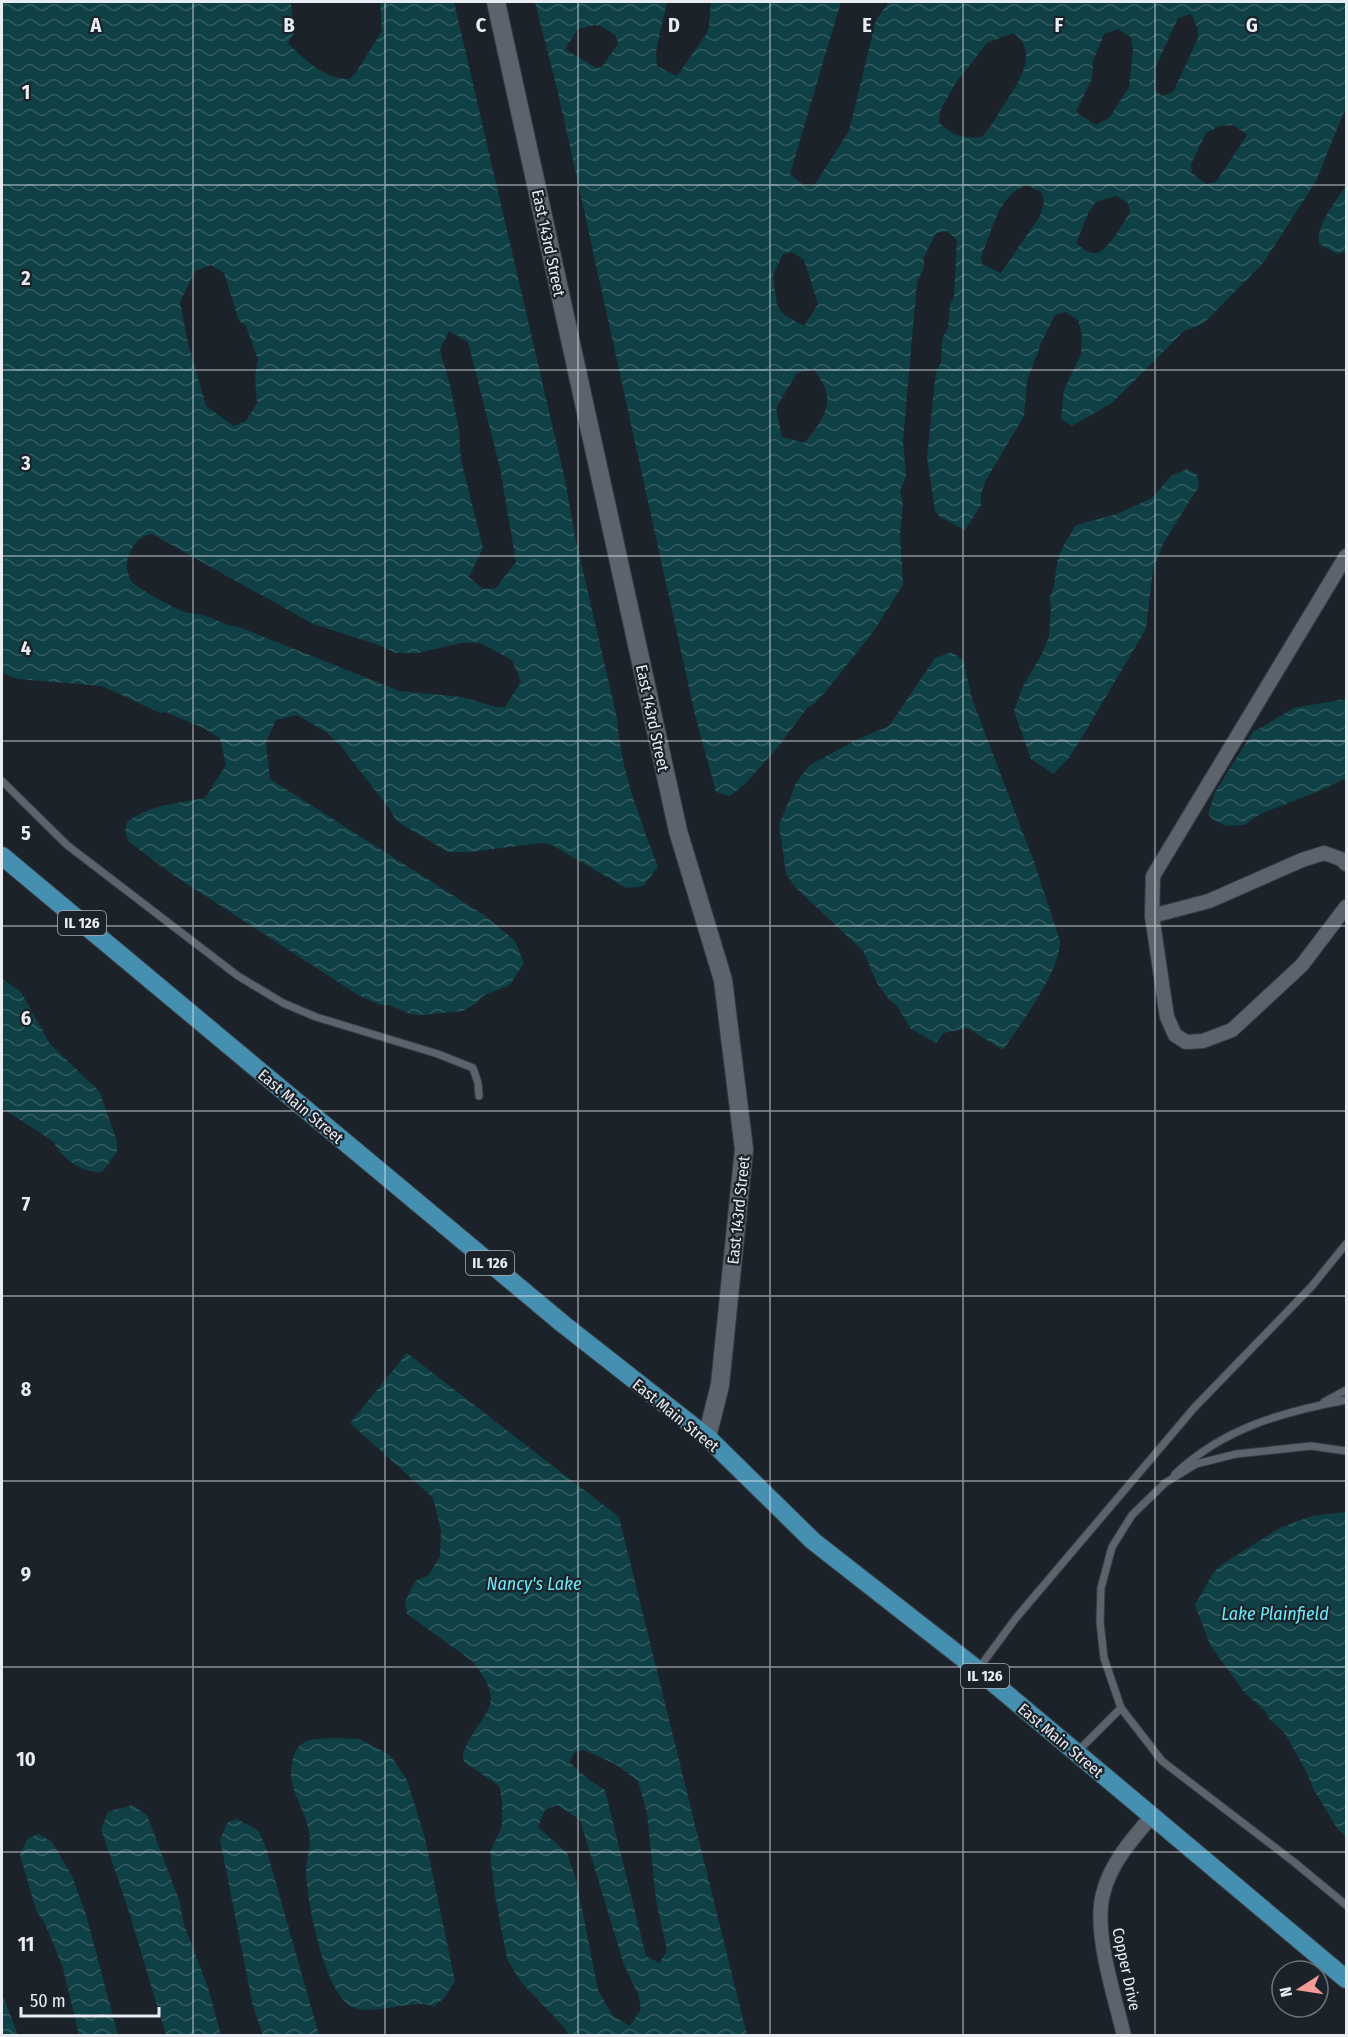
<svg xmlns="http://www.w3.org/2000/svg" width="1348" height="2037" font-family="'Fira Sans Condensed',sans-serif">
  <defs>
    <pattern id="water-waves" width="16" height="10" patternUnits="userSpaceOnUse" patternTransform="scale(1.5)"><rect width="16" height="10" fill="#0f4045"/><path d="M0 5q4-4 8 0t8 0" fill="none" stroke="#325c60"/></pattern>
  </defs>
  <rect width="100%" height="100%" fill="#1c222a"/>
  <g fill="url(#water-waves)" fill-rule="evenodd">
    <path d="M 2,2 L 291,2 L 294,33 L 288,43 C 303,59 327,80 349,79 L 355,74 L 382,31 L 380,2 L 454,2 L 565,480 L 575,536 L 617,718 C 620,769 640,819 658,867 L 643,886 L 626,888 L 552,845 L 541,843 L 470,852 L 448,852 L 401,824 L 395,819 L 391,811 L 340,745 L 326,732 L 297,715 L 276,720 L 266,742 L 270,779 L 484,915 L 515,941 L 524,963 L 510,985 L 484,995 L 475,1004 L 463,1011 L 420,1015 L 410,1014 L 389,1005 L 380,1005 L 358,995 L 176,877 L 129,842 L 125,832 L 127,822 C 149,805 179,803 205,798 L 226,765 L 220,738 L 205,729 L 166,712 L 160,713 L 102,686 L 18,679 L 2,673 ZM 211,265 L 224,273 L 239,321 L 246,326 L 258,360 L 255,376 L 257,403 L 246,421 L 234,426 L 206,406 L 188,343 L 180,302 L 195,271 ZM 449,331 L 468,342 L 500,468 L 516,562 L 496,588 L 483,589 L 469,577 L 483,548 L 461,460 L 459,430 L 450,385 L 440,350 ZM 152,534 L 313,624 L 379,645 L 396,653 L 418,653 L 461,643 L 480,643 L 512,660 L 521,682 L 505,707 L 496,707 L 462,697 L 400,691 L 239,627 C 224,626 213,617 199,614 C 195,613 190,614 185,612 C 175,609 139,589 132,582 C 127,575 125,563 129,555 C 134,543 139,537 152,534 Z"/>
    <path d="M 535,2 L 667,2 L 656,52 L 657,66 L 677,76 L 707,33 L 709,26 L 711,2 L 841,2 L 790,174 L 805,186 L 815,184 L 849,131 L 876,20 L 889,2 L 1346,2 L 1346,107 L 1316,181 L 1264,262 L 1204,323 L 1183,332 L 1112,403 L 1072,426 L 1061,419 L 1064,390 L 1081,354 L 1082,334 L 1078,320 L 1066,312 L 1055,315 L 1042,341 L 1027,381 L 1024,416 L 986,480 L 981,494 L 981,505 L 965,530 L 940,517 L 935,511 L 927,457 L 936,371 L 941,363 L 942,339 L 948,327 L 950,305 L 954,296 L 957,240 L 947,231 L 936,233 L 924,257 L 924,268 L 917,282 L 903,441 L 906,476 L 900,491 L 903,503 L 900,534 L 903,585 L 873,632 L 827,690 L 815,703 L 808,707 L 777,748 L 746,783 L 730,796 L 716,792 L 695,715 L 559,97 ZM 1191,14 L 1198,29 L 1198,38 L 1173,92 L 1162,96 L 1155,90 L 1155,68 L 1178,18 ZM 595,25 L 601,26 L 616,36 L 618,44 L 602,67 L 596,68 L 565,49 L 578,29 ZM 1118,29 L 1131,37 L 1133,50 L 1129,87 L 1110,117 L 1096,125 L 1076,112 L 1092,78 L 1093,61 L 1104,34 ZM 1013,33 C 1041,51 1017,85 1004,105 C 997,115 991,127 982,137 C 962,139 955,136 939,123 L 940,111 L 955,84 L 987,43 ZM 1234,125 L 1247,135 L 1216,182 L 1206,184 L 1192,173 L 1191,164 L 1206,133 L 1219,126 ZM 1027,185 L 1042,193 L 1044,203 L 1040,216 L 1001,273 L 982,264 L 981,257 C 992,232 998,195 1027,185 ZM 1116,196 L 1128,203 L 1130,212 C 1124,222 1108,251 1097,253 C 1089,255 1082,248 1076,243 L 1089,212 L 1096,202 ZM 792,252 L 804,260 L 818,304 L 804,326 L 783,314 L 777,305 L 773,275 L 783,254 ZM 814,369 C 818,376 826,387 827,396 C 829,414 815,429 805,443 L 782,437 L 776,408 L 797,373 Z"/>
    <path d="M 1346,186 L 1346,251 L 1337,254 L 1319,244 C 1315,227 1337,199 1346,186 Z"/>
    <path d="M 1187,469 L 1197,475 L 1199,486 L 1164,542 L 1153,569 L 1146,629 L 1085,732 L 1069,758 L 1053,774 L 1031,759 L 1014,711 L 1023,686 L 1042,654 L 1049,637 L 1051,606 L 1049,598 C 1056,587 1054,577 1057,565 C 1059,550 1068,538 1076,525 L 1117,514 L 1152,498 L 1171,476 Z"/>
    <path d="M 951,652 L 963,660 L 972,699 L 1034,862 L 1060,941 C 1060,972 1021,1023 1003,1050 L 967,1028 L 944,1033 L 936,1043 L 911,1029 L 897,1006 L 889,1000 L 877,983 L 863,951 L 796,888 L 786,874 L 779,825 L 796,783 L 810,765 L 856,740 L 889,726 L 935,658 Z"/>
    <path d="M 1346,699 L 1346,778 L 1322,790 L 1262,813 L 1244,825 L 1227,826 L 1214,820 L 1208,814 L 1215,792 L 1253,732 L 1294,708 Z"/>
    <path d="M 2,979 L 21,992 L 50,1044 L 99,1091 L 117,1141 L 117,1152 L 102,1172 C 83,1173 61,1159 54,1142 L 2,1108 Z"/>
    <path d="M 407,1353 L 619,1517 L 747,2035 L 568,2035 L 565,2028 L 521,1982 L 507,1959 L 495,1895 L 490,1853 L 502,1826 L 502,1801 L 499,1786 L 464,1762 C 462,1754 464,1751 467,1744 C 473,1731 484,1720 489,1707 C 496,1693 481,1671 472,1661 L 407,1614 L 405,1602 L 415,1581 L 429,1575 L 440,1556 L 441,1530 L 433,1498 L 350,1423 ZM 584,1750 L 615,1764 L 638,1781 L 647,1813 L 656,1900 L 667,1951 L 659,1963 L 646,1956 L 605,1790 L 588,1779 L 569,1762 L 575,1752 ZM 557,1805 L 580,1820 L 624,1965 L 638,1994 L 641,2009 L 630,2026 L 612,2015 L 598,1990 L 576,1879 L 567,1853 L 538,1827 L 545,1810 Z"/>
    <path d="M 1346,1512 L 1346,1837 L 1337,1828 L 1314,1790 L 1307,1773 L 1284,1732 L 1270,1720 L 1266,1712 L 1245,1693 L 1210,1645 L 1195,1605 L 1213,1573 L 1221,1565 L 1280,1528 L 1312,1516 Z"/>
    <path d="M 334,1738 L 359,1739 L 390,1755 L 407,1780 L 425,1838 L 455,1981 L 444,1998 L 434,2006 C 429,2005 425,2004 420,2004 C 402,2003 368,2015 352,2007 C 324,1992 307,1902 306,1872 C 306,1858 312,1846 309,1832 C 304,1803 282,1784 295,1753 C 301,1737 319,1739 334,1738 Z"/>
    <path d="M 132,1805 L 147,1815 L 179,1900 L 184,1925 L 208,1988 L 221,2035 L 166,2035 L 129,1912 L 101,1829 L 108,1812 Z"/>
    <path d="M 237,1819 L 259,1831 L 266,1848 L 319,2035 L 263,2035 L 253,2006 L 220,1840 L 227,1823 Z"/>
    <path d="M 39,1834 L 52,1842 L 72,1876 L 86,1915 L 118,2035 L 79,2035 L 63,1968 L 45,1924 L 36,1910 L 20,1855 L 28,1838 Z"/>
    <path d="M 2,1997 L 4,1999 L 18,2035 L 2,2035 Z"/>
  </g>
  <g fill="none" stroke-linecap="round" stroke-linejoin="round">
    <g stroke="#393e44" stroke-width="9">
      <g id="lane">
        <path d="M 2,781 L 67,845 L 238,976 L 283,1003 L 316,1017 L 438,1054 L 473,1068 L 478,1083 L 479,1096"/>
        <path d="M 1324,1402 L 1346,1390"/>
        <path d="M 1346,1451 L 1311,1446 L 1236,1454 L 1196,1464 L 1165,1483 L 1132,1515 L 1112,1547 L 1101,1588 L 1100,1622 L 1104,1658 L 1121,1708 L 1162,1761 L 1294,1862 L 1346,1905"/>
        <path d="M 1175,1474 C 1224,1428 1282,1412 1346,1400"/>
        <path d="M 979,1668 L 1016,1618 L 1194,1408 L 1312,1286 L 1346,1244"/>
        <path d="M 1078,1751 L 1121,1708"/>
      </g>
    </g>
    <g stroke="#393e44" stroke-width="16">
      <g id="street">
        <path d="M 1346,556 L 1153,876 L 1152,916 L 1167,1017 L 1175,1035 L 1186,1042 L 1203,1041 L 1232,1030 L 1302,965 L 1346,907"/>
        <path d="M 1152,916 L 1209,901 L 1302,860 L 1324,853 L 1341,859 L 1346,864"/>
        <path d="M 1124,2036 C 1115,1997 1093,1932 1103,1894 C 1110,1864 1132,1839 1152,1816"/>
      </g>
    </g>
    <g stroke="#393e44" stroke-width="20">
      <path id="secondary" d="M 496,2 L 678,831 L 723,980 L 744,1149 L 720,1385 L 707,1437"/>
    </g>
    <g stroke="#393e44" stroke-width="20">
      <path id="primary" d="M 2,856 L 563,1324 L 707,1437 L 813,1541 L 978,1670 L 1346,1979"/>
    </g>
    <use href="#lane" stroke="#5c636d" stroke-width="7"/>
    <use href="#street" stroke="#5c636d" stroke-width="14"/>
    <use href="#secondary" stroke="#5c636d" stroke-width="18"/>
    <use href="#primary" stroke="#458fb1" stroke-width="18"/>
  </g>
  <path fill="none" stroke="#e9edf3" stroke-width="1.5" stroke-opacity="0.55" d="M 193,2 L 193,2036M 385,2 L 385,2036M 578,2 L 578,2036M 770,2 L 770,2036M 963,2 L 963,2036M 1155,2 L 1155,2036M 2,185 L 1346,185M 2,370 L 1346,370M 2,556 L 1346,556M 2,741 L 1346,741M 2,926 L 1346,926M 2,1111 L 1346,1111M 2,1296 L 1346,1296M 2,1481 L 1346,1481M 2,1667 L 1346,1667M 2,1852 L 1346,1852"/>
  <g text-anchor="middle" stroke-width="4.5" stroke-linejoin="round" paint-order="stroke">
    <g fill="#1c222a" stroke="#acb0b7" stroke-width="1.5">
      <rect x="58" y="911" width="48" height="24" rx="4.5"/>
      <rect x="466" y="1251" width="48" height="24" rx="4.5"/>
      <rect x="961" y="1664" width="48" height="24" rx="4.5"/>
    </g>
    <g font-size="15" font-weight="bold" fill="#e9edf3">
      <text x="82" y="928">IL 126</text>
      <text x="490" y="1268">IL 126</text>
      <text x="985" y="1681">IL 126</text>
    </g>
    <g font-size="16" fill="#e9edf3" stroke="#1c222a">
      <text transform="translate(549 243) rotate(78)" y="6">East 143rd Street</text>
      <text transform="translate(653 718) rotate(78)" y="6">East 143rd Street</text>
      <text transform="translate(301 1106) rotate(40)" y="6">East Main Street</text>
      <text transform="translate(738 1210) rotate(-84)" y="6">East 143rd Street</text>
      <text transform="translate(676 1415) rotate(39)" y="6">East Main Street</text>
      <text transform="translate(1061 1740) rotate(40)" y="6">East Main Street</text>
      <text transform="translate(1127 1969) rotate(78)" y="6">Copper Drive</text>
    </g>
    <g font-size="18" font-style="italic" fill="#6aeaf9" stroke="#1c222a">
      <text x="534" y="1590">Nancy's Lake</text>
      <text x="1275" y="1620">Lake Plainfield</text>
    </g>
  </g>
  <g font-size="20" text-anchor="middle" font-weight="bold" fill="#e9edf3" stroke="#1c222a" stroke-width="4.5" stroke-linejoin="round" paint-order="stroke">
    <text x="96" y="32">A</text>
    <text x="289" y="32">B</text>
    <text x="481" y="32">C</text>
    <text x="674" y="32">D</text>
    <text x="867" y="32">E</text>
    <text x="1059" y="32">F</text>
    <text x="1252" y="32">G</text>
    <text x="26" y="99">1</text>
    <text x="26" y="285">2</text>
    <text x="26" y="470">3</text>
    <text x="26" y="655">4</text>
    <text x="26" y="840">5</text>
    <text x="26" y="1025">6</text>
    <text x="26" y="1211">7</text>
    <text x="26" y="1396">8</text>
    <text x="26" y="1581">9</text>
    <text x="26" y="1766">10</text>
    <text x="26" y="1951">11</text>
  </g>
  <rect width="1348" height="2037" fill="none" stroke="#e9edf3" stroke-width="6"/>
  <g transform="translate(1300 1989) rotate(258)"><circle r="28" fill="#1c222a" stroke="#6e737a" stroke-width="1.5"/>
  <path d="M0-4.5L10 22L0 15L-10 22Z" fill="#f59b97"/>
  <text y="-9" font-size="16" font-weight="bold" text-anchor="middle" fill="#e9edf3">N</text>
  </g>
  <path d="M21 2007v9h138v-9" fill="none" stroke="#e9edf3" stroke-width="3"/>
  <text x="30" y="2007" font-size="18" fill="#e9edf3" stroke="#1c222a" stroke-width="4.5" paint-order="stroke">50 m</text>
</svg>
